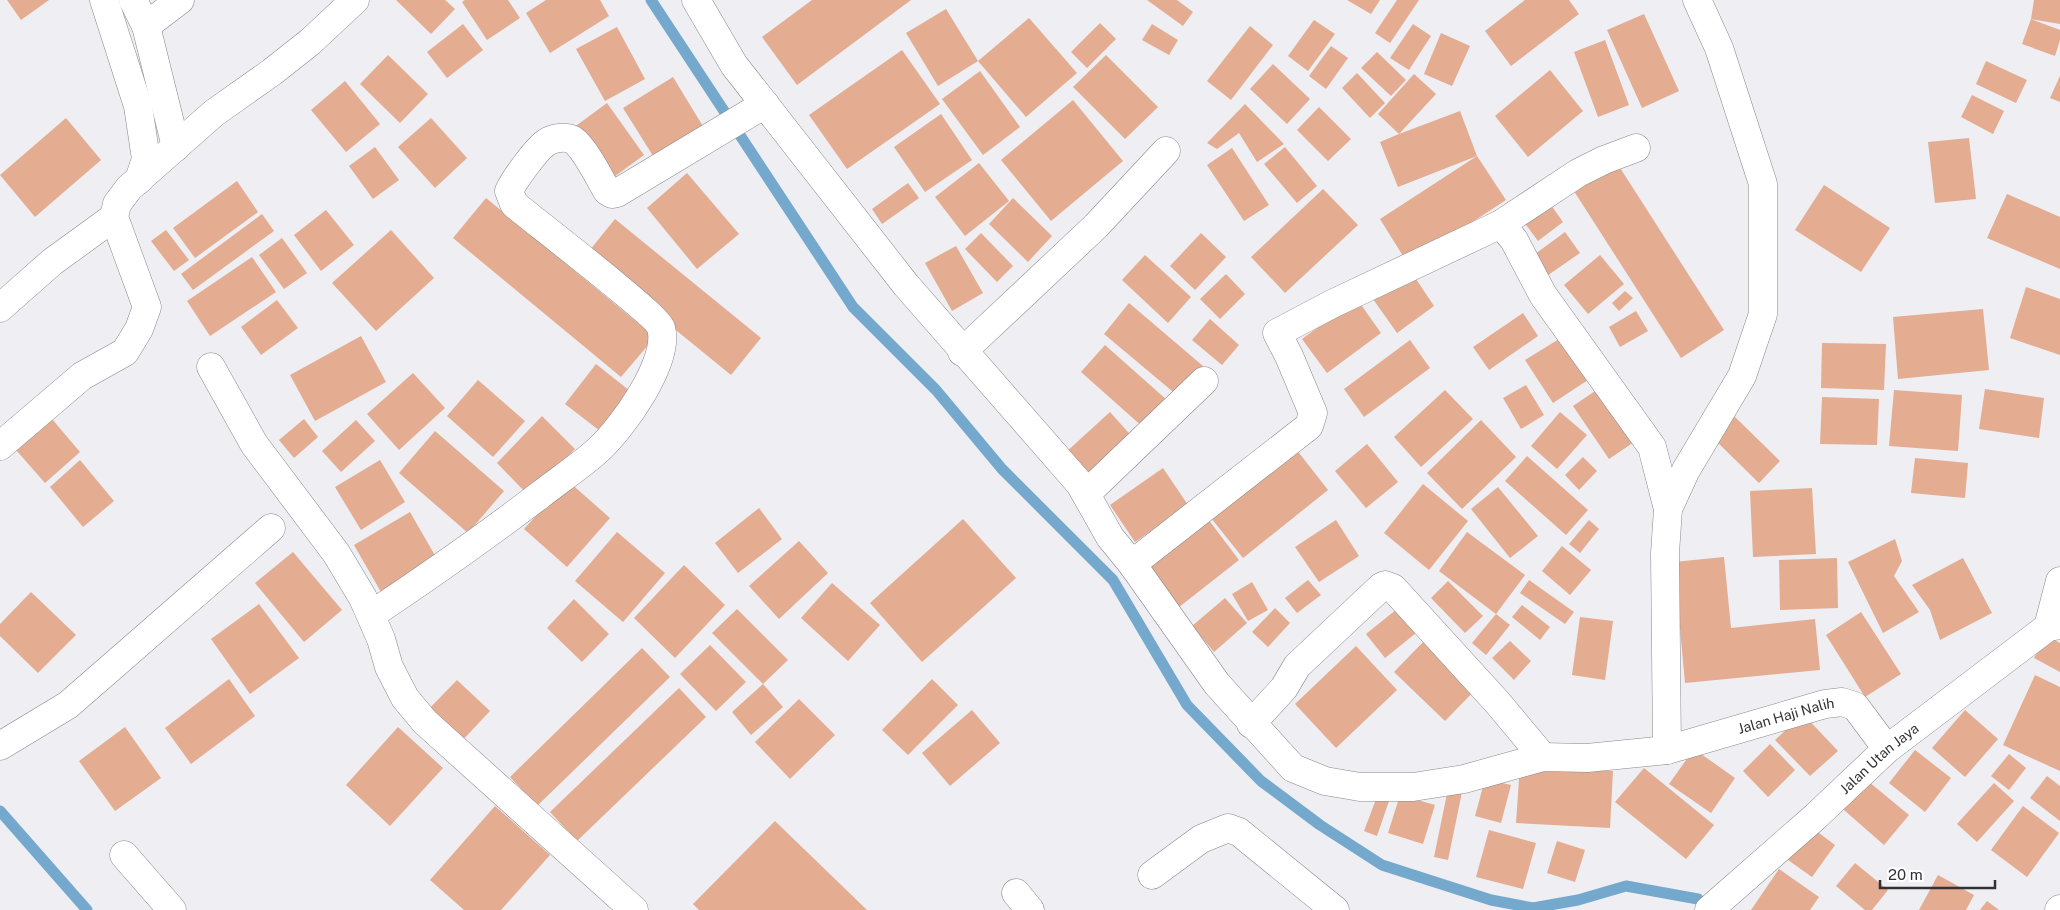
<svg xmlns="http://www.w3.org/2000/svg" width="2060" height="910" font-family="'Public Sans',sans-serif">
  <rect width="100%" height="100%" fill="#eeeef3"/>
  <g fill="none" stroke-linecap="round" stroke-linejoin="round">
    <g stroke="#74a9cd" stroke-width="11">
      <path d="M 651,0 L 853,307 L 936,390 L 1002,469 L 1113,580 L 1187,705 L 1261,781 L 1320,825 L 1382,865 L 1491,900 L 1533,908 L 1578,900 L 1626,886 L 1698,899 L 1708,910"/>
      <path d="M 0,811 L 87,910"/>
    </g>
  </g>
  <g fill="#e4ac90">
    <path d="M 7,0 L 49,0 L 21,20 Z"/>
    <path d="M 396,0 L 445,0 L 455,9 L 431,34 Z"/>
    <path d="M 465,0 L 508,0 L 520,18 L 487,40 L 462,2 Z"/>
    <path d="M 546,0 L 600,0 L 609,16 L 550,53 L 526,13 Z"/>
    <path d="M 812,0 L 911,0 L 797,85 L 762,37 Z"/>
    <path d="M 1147,0 L 1177,0 L 1193,12 L 1183,26 Z"/>
    <path d="M 1347,0 L 1380,0 L 1371,14 Z"/>
    <path d="M 1397,0 L 1419,0 L 1390,43 L 1375,33 Z"/>
    <path d="M 1525,0 L 1569,0 L 1579,14 L 1511,66 L 1485,31 Z"/>
    <path d="M 2034,0 L 2060,0 L 2060,24 L 2031,19 Z"/>
    <path d="M 946,9 L 978,61 L 938,86 L 906,33 Z"/>
    <path d="M 1644,14 L 1679,91 L 1642,108 L 1607,30 Z"/>
    <path d="M 1029,18 L 1077,73 L 1026,117 L 978,61 Z"/>
    <path d="M 2031,19 L 2060,30 L 2060,40 L 2055,56 L 2022,44 Z"/>
    <path d="M 1314,20 L 1335,34 L 1308,71 L 1288,56 Z"/>
    <path d="M 1100,23 L 1116,39 L 1087,68 L 1071,52 Z"/>
    <path d="M 463,24 L 483,50 L 447,78 L 427,52 Z"/>
    <path d="M 1152,24 L 1178,40 L 1169,55 L 1142,40 Z"/>
    <path d="M 1413,24 L 1431,36 L 1409,70 L 1390,58 Z"/>
    <path d="M 1250,26 L 1273,45 L 1231,100 L 1207,81 Z"/>
    <path d="M 617,27 L 645,79 L 605,101 L 576,49 Z"/>
    <path d="M 1441,33 L 1470,46 L 1452,86 L 1424,74 Z"/>
    <path d="M 1605,40 L 1629,105 L 1598,117 L 1574,52 Z"/>
    <path d="M 1331,46 L 1348,58 L 1326,89 L 1309,76 Z"/>
    <path d="M 902,50 L 940,104 L 847,169 L 809,115 Z"/>
    <path d="M 1377,52 L 1406,80 L 1391,96 L 1361,68 Z"/>
    <path d="M 388,55 L 428,94 L 400,123 L 360,84 Z"/>
    <path d="M 1106,55 L 1158,107 L 1125,139 L 1073,87 Z"/>
    <path d="M 1986,61 L 2027,80 L 2016,103 L 1976,84 Z"/>
    <path d="M 1273,64 L 1310,99 L 1287,124 L 1250,89 Z"/>
    <path d="M 1550,70 L 1583,111 L 1528,157 L 1495,116 Z"/>
    <path d="M 980,71 L 1020,127 L 983,155 L 942,99 Z"/>
    <path d="M 1357,73 L 1385,103 L 1370,118 L 1342,88 Z"/>
    <path d="M 1414,74 L 1436,94 L 1399,134 L 1460,111 L 1477,156 L 1506,200 L 1408,264 L 1380,219 L 1477,156 L 1398,187 L 1380,142 L 1399,134 L 1378,114 Z"/>
    <path d="M 2060,76 L 2060,102 L 2050,98 Z"/>
    <path d="M 673,77 L 704,128 L 655,159 L 623,108 Z"/>
    <path d="M 345,81 L 380,124 L 346,152 L 311,110 Z"/>
    <path d="M 1972,95 L 2004,111 L 1993,134 L 1961,117 Z"/>
    <path d="M 1073,100 L 1123,161 L 1051,221 L 1001,160 Z"/>
    <path d="M 607,103 L 644,155 L 607,182 L 569,131 Z"/>
    <path d="M 1245,104 L 1284,144 L 1257,162 L 1239,133 L 1217,149 L 1207,143 Z"/>
    <path d="M 1319,107 L 1351,139 L 1328,161 L 1297,130 Z"/>
    <path d="M 941,114 L 972,160 L 925,192 L 894,147 Z"/>
    <path d="M 66,118 L 101,160 L 35,217 L 0,175 Z"/>
    <path d="M 431,118 L 467,158 L 435,188 L 398,147 Z"/>
    <path d="M 1969,138 L 1976,199 L 1935,203 L 1928,142 Z"/>
    <path d="M 375,147 L 399,180 L 373,199 L 349,166 Z"/>
    <path d="M 1285,147 L 1317,186 L 1297,203 L 1264,164 Z"/>
    <path d="M 1232,148 L 1269,205 L 1244,221 L 1207,165 Z"/>
    <path d="M 1615,160 L 1724,330 L 1681,358 L 1572,188 Z"/>
    <path d="M 979,163 L 1009,201 L 965,236 L 935,197 Z"/>
    <path d="M 687,173 L 739,234 L 697,269 L 647,208 Z"/>
    <path d="M 237,181 L 258,212 L 195,258 L 173,228 Z"/>
    <path d="M 908,183 L 919,198 L 882,224 L 872,209 Z"/>
    <path d="M 1824,185 L 1890,228 L 1861,272 L 1795,230 Z"/>
    <path d="M 1323,189 L 1358,225 L 1285,293 L 1251,257 Z"/>
    <path d="M 2007,194 L 2060,217 L 2060,269 L 1987,238 Z"/>
    <path d="M 486,198 L 655,337 L 621,377 L 453,238 Z"/>
    <path d="M 1013,198 L 1052,236 L 1028,262 L 989,224 Z"/>
    <path d="M 1546,198 L 1563,222 L 1538,241 L 1521,218 Z"/>
    <path d="M 326,210 L 354,245 L 321,271 L 294,235 Z"/>
    <path d="M 262,214 L 274,231 L 193,290 L 181,274 Z"/>
    <path d="M 615,219 L 761,338 L 731,375 L 585,256 Z"/>
    <path d="M 166,230 L 189,260 L 174,271 L 151,241 Z"/>
    <path d="M 391,230 L 434,278 L 376,331 L 332,283 Z"/>
    <path d="M 1565,232 L 1580,253 L 1541,280 L 1527,260 Z"/>
    <path d="M 981,233 L 1013,266 L 997,282 L 965,249 Z"/>
    <path d="M 1201,233 L 1226,257 L 1195,290 L 1170,266 Z"/>
    <path d="M 282,238 L 307,273 L 284,289 L 259,255 Z"/>
    <path d="M 956,246 L 983,293 L 952,311 L 925,263 Z"/>
    <path d="M 1145,255 L 1191,297 L 1168,323 L 1122,280 Z"/>
    <path d="M 1600,255 L 1624,284 L 1588,314 L 1564,285 Z"/>
    <path d="M 252,257 L 276,292 L 210,336 L 187,301 Z"/>
    <path d="M 1412,273 L 1434,306 L 1397,333 L 1373,299 Z"/>
    <path d="M 1226,274 L 1245,294 L 1220,319 L 1200,299 Z"/>
    <path d="M 2026,287 L 2060,299 L 2060,355 L 2010,338 Z"/>
    <path d="M 1625,291 L 1633,298 L 1619,311 L 1612,303 Z"/>
    <path d="M 1357,299 L 1381,333 L 1327,373 L 1302,339 Z"/>
    <path d="M 277,300 L 298,328 L 261,355 L 241,327 Z"/>
    <path d="M 1129,303 L 1203,366 L 1178,396 L 1104,334 Z"/>
    <path d="M 1983,309 L 1989,370 L 1898,379 L 1893,317 Z"/>
    <path d="M 1636,311 L 1648,331 L 1620,347 L 1609,327 Z"/>
    <path d="M 1523,313 L 1538,336 L 1489,370 L 1473,347 Z"/>
    <path d="M 1210,319 L 1239,345 L 1222,365 L 1192,340 Z"/>
    <path d="M 361,336 L 386,382 L 315,421 L 290,375 Z"/>
    <path d="M 1564,336 L 1591,378 L 1553,403 L 1525,360 Z"/>
    <path d="M 1410,340 L 1430,368 L 1364,417 L 1344,389 Z"/>
    <path d="M 1822,343 L 1886,344 L 1884,390 L 1821,388 Z"/>
    <path d="M 1105,345 L 1168,401 L 1144,428 L 1081,372 Z"/>
    <path d="M 596,364 L 630,391 L 600,431 L 565,404 Z"/>
    <path d="M 413,373 L 445,408 L 399,450 L 367,414 Z"/>
    <path d="M 478,380 L 525,421 L 493,457 L 447,416 Z"/>
    <path d="M 1526,385 L 1544,415 L 1521,429 L 1503,398 Z"/>
    <path d="M 1601,387 L 1637,440 L 1609,459 L 1573,406 Z"/>
    <path d="M 1985,389 L 2044,398 L 2039,438 L 1979,429 Z"/>
    <path d="M 1445,390 L 1473,419 L 1421,467 L 1394,437 Z"/>
    <path d="M 1894,390 L 1962,395 L 1958,451 L 1889,446 Z"/>
    <path d="M 1822,397 L 1879,399 L 1877,445 L 1820,444 Z"/>
    <path d="M 1110,412 L 1135,440 L 1088,482 L 1064,454 Z"/>
    <path d="M 1560,412 L 1587,435 L 1557,469 L 1531,446 Z"/>
    <path d="M 542,416 L 575,449 L 529,496 L 497,463 Z"/>
    <path d="M 1734,416 L 1780,461 L 1759,483 L 1712,437 Z"/>
    <path d="M 52,419 L 80,452 L 45,483 L 16,450 Z"/>
    <path d="M 304,419 L 318,437 L 294,458 L 279,440 Z"/>
    <path d="M 356,420 L 375,441 L 341,472 L 322,451 Z"/>
    <path d="M 1481,420 L 1516,457 L 1462,509 L 1427,473 Z"/>
    <path d="M 435,431 L 504,491 L 468,533 L 399,473 Z"/>
    <path d="M 1367,444 L 1398,482 L 1366,508 L 1335,471 Z"/>
    <path d="M 1296,449 L 1328,490 L 1243,558 L 1211,518 Z"/>
    <path d="M 1527,456 L 1588,510 L 1566,535 L 1505,481 Z"/>
    <path d="M 1583,457 L 1597,471 L 1579,490 L 1565,475 Z"/>
    <path d="M 1915,458 L 1968,463 L 1965,498 L 1911,493 Z"/>
    <path d="M 80,460 L 114,501 L 83,527 L 50,487 Z"/>
    <path d="M 380,460 L 405,502 L 361,530 L 335,487 Z"/>
    <path d="M 1163,468 L 1188,505 L 1135,542 L 1110,505 Z"/>
    <path d="M 568,481 L 610,518 L 567,567 L 524,529 Z"/>
    <path d="M 1423,484 L 1468,521 L 1429,570 L 1384,533 Z"/>
    <path d="M 1498,487 L 1538,536 L 1510,558 L 1471,509 Z"/>
    <path d="M 1812,488 L 1816,554 L 1753,557 L 1750,491 Z"/>
    <path d="M 759,508 L 782,539 L 738,573 L 715,543 Z"/>
    <path d="M 410,512 L 437,559 L 381,592 L 354,545 Z"/>
    <path d="M 963,519 L 1016,578 L 922,662 L 870,603 Z"/>
    <path d="M 1208,519 L 1239,560 L 1174,611 L 1143,572 Z"/>
    <path d="M 1336,520 L 1359,556 L 1319,582 L 1295,547 Z"/>
    <path d="M 1589,520 L 1599,529 L 1580,553 L 1569,544 Z"/>
    <path d="M 617,532 L 665,573 L 623,622 L 575,581 Z"/>
    <path d="M 1467,532 L 1525,575 L 1496,614 L 1439,571 Z"/>
    <path d="M 1895,539 L 1902,561 L 1894,576 L 1919,612 L 1883,633 L 1848,562 Z"/>
    <path d="M 799,541 L 828,573 L 779,619 L 749,586 Z"/>
    <path d="M 1562,546 L 1591,570 L 1570,595 L 1542,571 Z"/>
    <path d="M 293,552 L 342,610 L 304,642 L 255,583 Z"/>
    <path d="M 1724,557 L 1731,628 L 1815,619 L 1820,670 L 1685,683 L 1674,562 Z"/>
    <path d="M 1837,558 L 1838,608 L 1780,610 L 1779,560 Z"/>
    <path d="M 1963,558 L 1992,613 L 1940,640 L 1930,610 L 1912,585 Z"/>
    <path d="M 684,565 L 725,605 L 675,658 L 634,618 Z"/>
    <path d="M 1308,580 L 1321,595 L 1297,613 L 1285,598 Z"/>
    <path d="M 1529,580 L 1574,612 L 1565,624 L 1520,593 Z"/>
    <path d="M 1448,581 L 1483,616 L 1465,633 L 1431,598 Z"/>
    <path d="M 1252,582 L 1268,610 L 1248,621 L 1232,594 Z"/>
    <path d="M 832,583 L 880,625 L 848,661 L 801,618 Z"/>
    <path d="M 31,592 L 76,635 L 38,673 L 0,636 L 0,624 Z"/>
    <path d="M 1225,598 L 1247,623 L 1214,652 L 1192,626 Z"/>
    <path d="M 574,599 L 609,634 L 582,662 L 547,628 Z"/>
    <path d="M 259,604 L 299,658 L 250,694 L 211,639 Z"/>
    <path d="M 1522,605 L 1550,627 L 1540,640 L 1512,617 Z"/>
    <path d="M 1275,608 L 1290,623 L 1268,647 L 1252,632 Z"/>
    <path d="M 737,609 L 788,660 L 763,684 L 783,707 L 751,735 L 732,712 L 763,684 L 712,633 Z"/>
    <path d="M 1397,609 L 1416,633 L 1385,658 L 1366,634 Z"/>
    <path d="M 1861,612 L 1901,674 L 1865,697 L 1826,635 Z"/>
    <path d="M 1496,614 L 1510,625 L 1486,655 L 1472,643 Z"/>
    <path d="M 1580,617 L 1613,621 L 1605,680 L 1572,675 Z"/>
    <path d="M 2047,636 L 2060,643 L 2060,672 L 2034,658 Z"/>
    <path d="M 1427,638 L 1478,687 L 1445,721 L 1394,672 Z"/>
    <path d="M 1510,641 L 1531,661 L 1514,680 L 1492,658 Z"/>
    <path d="M 710,645 L 746,682 L 716,711 L 680,674 Z"/>
    <path d="M 1356,646 L 1397,690 L 1336,748 L 1295,704 Z"/>
    <path d="M 642,648 L 670,677 L 537,806 L 510,777 Z"/>
    <path d="M 2035,675 L 2060,687 L 2060,771 L 2003,745 Z"/>
    <path d="M 229,679 L 255,716 L 191,764 L 165,728 Z"/>
    <path d="M 932,679 L 958,705 L 908,755 L 882,730 Z"/>
    <path d="M 457,680 L 490,711 L 459,744 L 426,712 Z"/>
    <path d="M 679,688 L 706,717 L 577,841 L 550,812 Z"/>
    <path d="M 799,699 L 835,735 L 790,779 L 755,742 Z"/>
    <path d="M 972,710 L 1000,743 L 950,786 L 922,753 Z"/>
    <path d="M 1965,710 L 1998,739 L 1965,777 L 1932,748 Z"/>
    <path d="M 1803,714 L 1838,751 L 1810,776 L 1775,740 Z"/>
    <path d="M 125,727 L 161,778 L 115,811 L 79,761 Z"/>
    <path d="M 398,727 L 443,768 L 390,826 L 346,785 Z"/>
    <path d="M 1770,744 L 1795,770 L 1768,797 L 1743,771 Z"/>
    <path d="M 1694,749 L 1735,778 L 1711,813 L 1669,784 Z"/>
    <path d="M 1915,750 L 1951,778 L 1925,812 L 1889,783 Z"/>
    <path d="M 2009,754 L 2026,768 L 2009,790 L 1991,776 Z"/>
    <path d="M 1520,765 L 1613,771 L 1610,828 L 1516,823 Z"/>
    <path d="M 1644,768 L 1714,825 L 1686,859 L 1615,802 Z"/>
    <path d="M 2047,776 L 2060,786 L 2060,821 L 2030,798 Z"/>
    <path d="M 1863,777 L 1909,815 L 1884,845 L 1836,803 Z"/>
    <path d="M 1485,779 L 1511,785 L 1501,823 L 1475,816 Z"/>
    <path d="M 1994,783 L 2014,801 L 1977,842 L 1957,824 Z"/>
    <path d="M 1448,789 L 1462,792 L 1448,860 L 1434,857 Z"/>
    <path d="M 1378,794 L 1390,798 L 1377,836 L 1364,831 Z"/>
    <path d="M 1400,795 L 1435,805 L 1423,844 L 1388,833 Z"/>
    <path d="M 495,806 L 550,855 L 501,910 L 464,910 L 430,880 Z"/>
    <path d="M 2023,806 L 2059,833 L 2027,877 L 1991,850 Z"/>
    <path d="M 775,821 L 867,910 L 699,910 L 693,904 Z"/>
    <path d="M 1811,827 L 1835,845 L 1812,877 L 1788,860 Z"/>
    <path d="M 1489,830 L 1536,843 L 1523,889 L 1476,877 Z"/>
    <path d="M 1557,841 L 1585,850 L 1575,882 L 1547,873 Z"/>
    <path d="M 1855,863 L 1888,890 L 1872,910 L 1865,910 L 1836,886 Z"/>
    <path d="M 1779,869 L 1819,897 L 1810,910 L 1751,910 Z"/>
    <path d="M 1938,875 L 1974,895 L 1966,910 L 1919,910 Z"/>
    <path d="M 1987,901 L 1999,910 L 1980,910 Z"/>
  </g>
  <g fill="none" stroke-linecap="round" stroke-linejoin="round">
    <g stroke="#88898c" stroke-width="29">
      <g id="minor">
        <path d="M 104,0 L 138,106 L 146,159 L 139,180"/>
        <path d="M 133,0 L 146,26 L 176,147"/>
        <path id="s1" d="M 696,0 L 734,65 L 906,285 L 1080,484 L 1110,537 L 1132,564 L 1217,684 L 1293,768 L 1325,781 L 1360,787 L 1413,787 L 1464,779 L 1543,757 L 1587,758 L 1667,750 L 1825,704 L 1842,702 L 1855,706 L 1887,749"/>
        <path d="M 146,26 L 180,0"/>
        <path d="M 1501,224 L 1514,240 L 1543,295 L 1652,447 L 1668,509"/>
        <path d="M 0,308 L 52,262 L 114,217"/>
        <path d="M 962,352 L 1096,226 L 1166,151"/>
        <path d="M 211,367 L 254,444 L 336,553 L 363,598 L 381,639 L 389,667 L 405,698 L 425,722 L 634,910"/>
        <path d="M 0,446 L 82,376 L 125,352 L 139,329 L 147,307 L 114,217 L 117,204 L 129,188 L 214,113 L 272,72 L 310,42 L 355,0"/>
        <path d="M 1086,494 L 1204,381"/>
        <path d="M 1132,564 L 1309,426 L 1313,413 L 1289,356 L 1277,333 L 1332,304 L 1501,224 L 1578,173 L 1604,160 L 1636,148"/>
        <path d="M 371,615 C 428,577 485,537 540,495 C 559,480 579,467 597,451 C 621,430 671,361 661,328 C 657,315 533,220 514,204 L 509,191 C 514,180 537,148 547,142 C 553,138 566,136 573,140 C 584,147 600,179 607,191 L 612,194 L 617,193 L 765,104"/>
        <path d="M 2048,627 L 2060,581"/>
        <path d="M 1251,724 L 1284,688 L 1297,666 L 1381,587 L 1385,585 L 1393,588 L 1497,702 L 1543,757"/>
        <path d="M 0,746 L 68,705 L 271,528"/>
        <path d="M 1667,750 L 1665,553 L 1668,509 L 1686,470 L 1742,376 L 1763,314 L 1763,184 L 1719,48 L 1697,0"/>
        <path d="M 124,855 L 172,910"/>
        <path d="M 1152,875 L 1201,839 L 1228,828 L 1239,832 L 1335,910"/>
        <path d="M 1016,893 L 1030,910"/>
        <path id="s2" d="M 1709,910 L 1815,817 L 1887,749 L 2048,627 L 2060,625"/>
        <path d="M 2059,910 L 2060,909"/>
      </g>
    </g>
    <use href="#minor" stroke="#fff" stroke-width="28"/>
  </g>
  <g text-anchor="middle" stroke-width="4" stroke-linejoin="round" paint-order="stroke">
    <g font-size="14" fill="#323234" stroke="#fff">
      <text dy="5" stroke="none"><textPath href="#s1" startOffset="1480">Jalan Haji Nalih</textPath></text>
      <text dy="5" stroke="none"><textPath href="#s2" startOffset="228">Jalan Utan Jaya</textPath></text>
    </g>
  </g>
  <path d="M1880 880v8h115v-8" fill="none" stroke="#323234" stroke-width="2.5"/>
  <text x="1888" y="880" font-size="15" fill="#323234" stroke="#ffffff" stroke-width="4" paint-order="stroke">20 m</text>
</svg>
